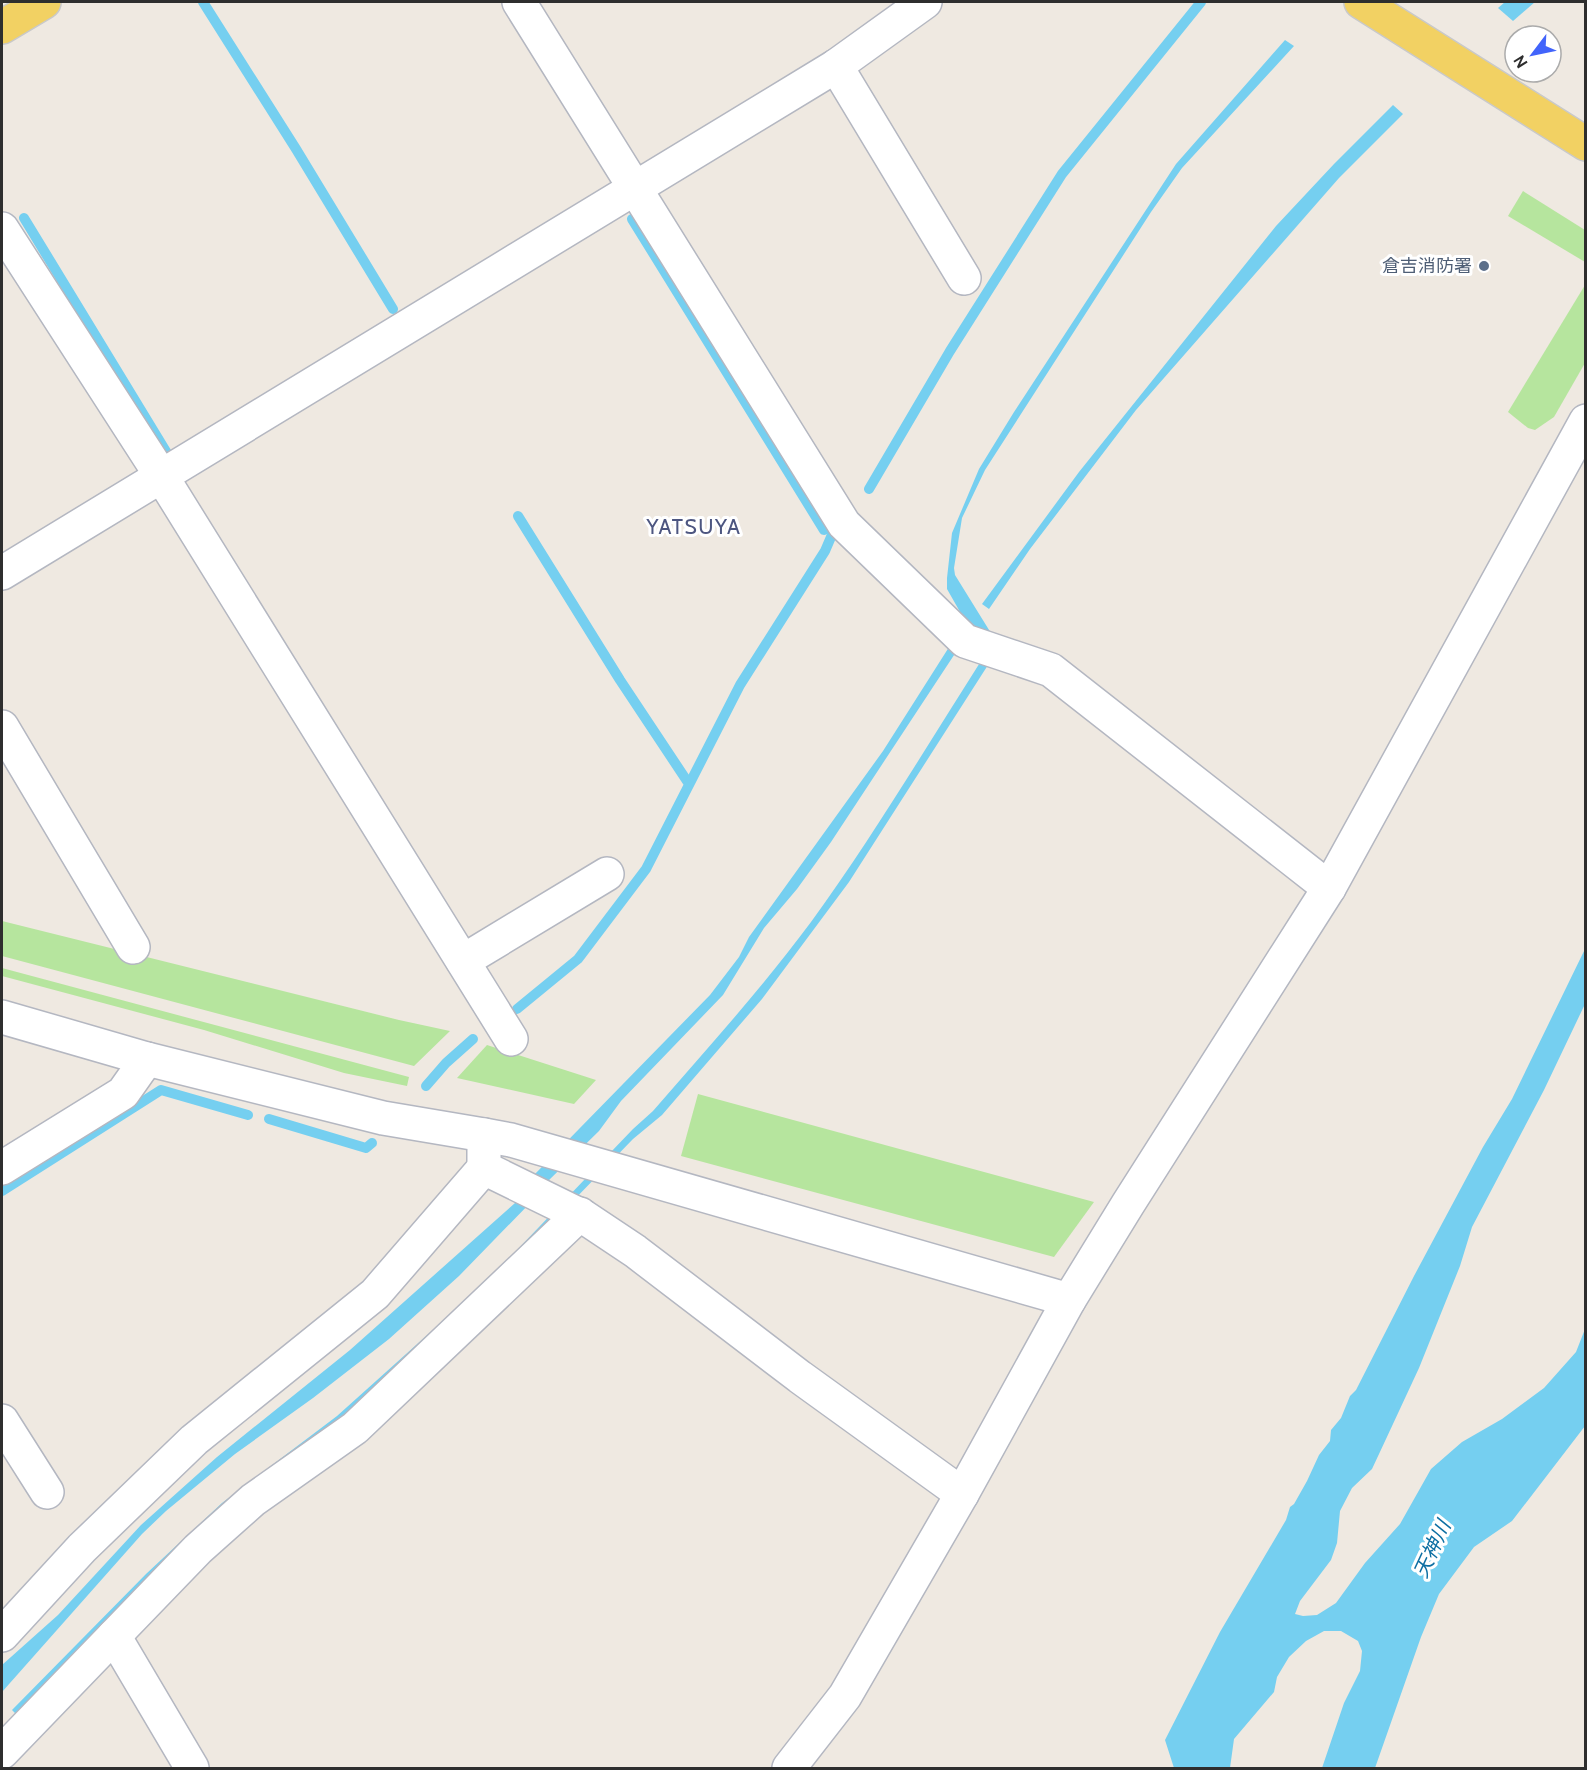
<svg xmlns="http://www.w3.org/2000/svg" width="1587" height="1770" font-family="Cabin,'Noto Sans JP',sans-serif">
  <rect width="100%" height="100%" fill="#efe9e1"/>
  <g fill="#b6e59e">
    <path d="M 1523,191 L 1585,230 L 1585,262 L 1508,216 Z"/>
    <path d="M 1585,285 L 1585,363 L 1554,417 L 1535,430 L 1528,428 L 1508,412 Z"/>
    <path d="M 2,921 L 399,1020 L 450,1031 L 414,1066 L 2,956 Z"/>
    <path d="M 2,968 L 409,1077 L 407,1086 L 344,1073 L 204,1030 L 2,976 Z"/>
    <path d="M 487,1045 L 596,1080 L 574,1104 L 457,1078 Z"/>
    <path d="M 698,1094 L 1094,1202 L 1054,1257 L 681,1156 Z"/>
  </g>
  <g fill="#75cff0">
    <path d="M 1505,2 L 1535,2 L 1513,21 L 1498,8 Z"/>
    <path d="M 1285,40 L 1294,46 L 1182,168 L 1151,212 L 985,470 L 962,518 L 954,568 L 955,575 L 994,638 L 976,640 L 947,589 L 947,578 L 952,533 L 979,469 L 1014,412 L 1176,164 Z"/>
    <path d="M 1393,105 L 1403,114 L 1339,178 L 1136,410 L 1030,549 L 989,609 L 982,604 L 1079,472 L 1276,226 L 1334,164 Z"/>
    <path d="M 951,644 L 958,649 L 831,842 L 797,889 L 764,928 L 723,995 L 621,1101 L 599,1131 L 547,1182 L 533,1200 L 459,1276 L 389,1339 L 313,1398 L 235,1454 L 166,1511 L 142,1534 L 2,1692 L 2,1665 L 58,1615 L 141,1525 L 217,1457 L 350,1350 L 524,1195 L 535,1174 L 710,995 L 739,957 L 749,937 L 883,751 Z"/>
    <path d="M 981,661 L 988,665 L 849,882 L 762,999 L 662,1115 L 633,1139 L 508,1268 L 17,1715 L 12,1710 L 146,1574 L 222,1503 L 337,1416 L 435,1328 L 516,1251 L 633,1129 L 653,1111 C 707,1049 762,988 811,922 C 872,838 925,749 981,661 Z"/>
    <path d="M 1585,949 L 1585,1004 L 1544,1090 L 1472,1227 L 1460,1266 L 1419,1368 L 1386,1439 L 1372,1469 L 1352,1488 L 1340,1511 L 1337,1543 L 1331,1560 L 1300,1601 L 1295,1614 L 1303,1616 L 1317,1615 L 1336,1603 L 1365,1563 L 1400,1524 L 1431,1469 L 1462,1442 L 1502,1419 L 1544,1388 L 1576,1352 L 1585,1329 L 1585,1426 L 1512,1521 L 1474,1547 L 1439,1594 L 1421,1637 L 1375,1768 L 1322,1768 L 1344,1703 L 1360,1671 L 1362,1651 L 1358,1641 L 1341,1631 L 1324,1631 L 1306,1641 L 1289,1657 L 1277,1677 L 1274,1692 L 1234,1739 L 1230,1768 L 1174,1768 L 1165,1740 L 1220,1632 L 1286,1520 L 1290,1507 L 1294,1504 L 1307,1481 L 1319,1455 L 1330,1441 L 1331,1430 L 1341,1418 L 1350,1396 L 1356,1390 L 1414,1276 L 1483,1147 L 1512,1099 Z"/>
  </g>
  <g fill="none" stroke-linecap="round" stroke-linejoin="round">
    <g stroke="#75cff0" stroke-width="10">
      <path d="M 203,2 L 296,149 L 393,309"/>
      <path d="M 24,218 L 167,453"/>
      <path d="M 632,219 L 824,530"/>
      <path d="M 869,489 L 950,351 L 1062,174 L 1201,2"/>
      <path d="M 518,516 L 620,680 L 687,781"/>
      <path d="M 517,1009 L 578,959 L 646,869 L 740,685 L 825,551 L 834,530"/>
      <path d="M 426,1086 L 446,1063 L 473,1039"/>
      <path d="M 269,1119 L 366,1148 L 372,1143"/>
      <path d="M 2,1191 L 161,1090 L 248,1115"/>
    </g>
    <g stroke="#b4b7c1" stroke-width="36">
      <g id="minor">
        <path d="M 519,2 L 844,524 L 965,641 L 1051,670 L 1329,888"/>
        <path d="M 836,66 L 964,278"/>
        <path d="M 2,229 L 162,477 L 511,1039"/>
        <path d="M 2,573 L 836,66 L 925,2"/>
        <path d="M 2,727 L 133,947"/>
        <path d="M 463,961 L 607,874"/>
        <path d="M 2,1017 L 147,1059 L 383,1118 L 484,1135 L 484,1168 L 584,1217 L 635,1251 L 800,1377 L 962,1494"/>
        <path d="M 484,1135 L 511,1140 L 1069,1300"/>
        <path d="M 2,1168 L 123,1093 L 147,1059"/>
        <path d="M 2,1421 L 47,1492"/>
        <path d="M 2,1635 L 82,1548 L 194,1440 L 375,1294 L 484,1168"/>
        <path d="M 114,1636 L 192,1768"/>
        <path d="M 2,1752 L 198,1549 L 253,1500 L 355,1428 L 580,1214"/>
        <path d="M 789,1768 L 845,1696 L 962,1494 L 1069,1300 L 1128,1204 L 1329,888 L 1586,421"/>
      </g>
    </g>
    <g stroke="#c9c9c9" stroke-width="36">
      <g id="major">
        <path d="M 1361,2 L 1586,144"/>
        <path d="M 2,27 L 44,2"/>
      </g>
    </g>
    <use href="#minor" stroke="#fff" stroke-width="33"/>
    <use href="#major" stroke="#f2d163" stroke-width="33"/>
  </g>
  <circle fill="#5c6f8a" stroke="#fff" stroke-width="2" cx="1484" cy="266" r="6"/>
  <g text-anchor="middle" stroke-width="6" stroke-linejoin="round" paint-order="stroke">
    <g font-size="18" fill="#4e5e75" stroke="#fff" text-anchor="end">
      <text x="1472" y="272">倉吉消防署</text>
    </g>
    <g font-size="20" font-style="italic" fill="#0d6fa3" stroke="#fff">
      <text transform="translate(1432 1549) rotate(-65)" y="7">天神川</text>
    </g>
    <g font-size="21" letter-spacing="1.5" fill="#4d5680" stroke="#fff">
      <text x="694" y="534">YATSUYA</text>
    </g>
  </g>
  <rect width="1587" height="1770" fill="none" stroke="#2e2e2e" stroke-width="6"/>
  <g transform="translate(1533 54) rotate(238)"><circle r="28" fill="#ffffff" stroke="#ababab" stroke-width="1.5"/>
  <path d="M0-4.5L10 22L0 15L-10 22Z" fill="#4264fb"/>
  <text y="-9" font-size="16" font-weight="bold" text-anchor="middle" fill="#2e2e2e">N</text>
  </g>
</svg>
